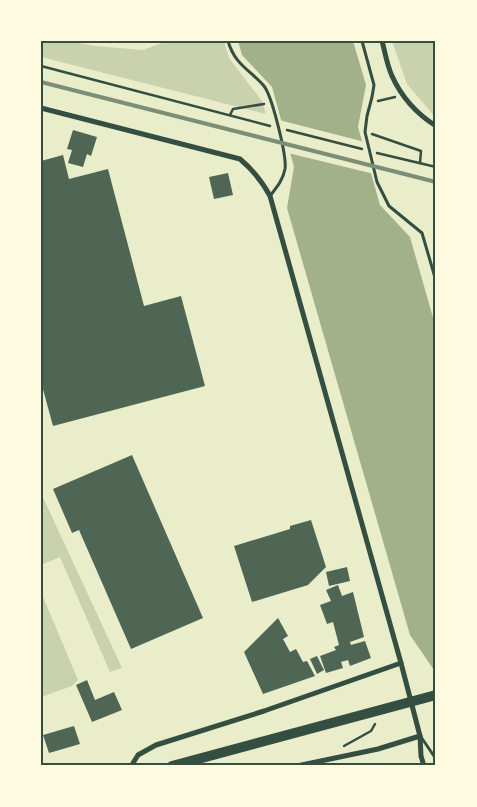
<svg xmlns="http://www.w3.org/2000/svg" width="477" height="807" font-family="'Work Sans',sans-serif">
  <rect width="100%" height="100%" fill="#e9edc9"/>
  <g fill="#cad2ad">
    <path d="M 41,41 L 71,41 L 95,46 L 143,50 L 167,41 L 224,41 L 229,58 L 262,101 L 266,114 L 41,57 Z"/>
    <path d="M 392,41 L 436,41 L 436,118 L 407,84 Z"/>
    <path d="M 41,493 L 122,668 L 110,672 L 60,557 L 41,565 Z"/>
    <path d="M 41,592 L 78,680 L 72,686 L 41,697 Z"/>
  </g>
  <path fill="#a3b18a" d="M 238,41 L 353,41 L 366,85 L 358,127 L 380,205 L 410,237 L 436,328 L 436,673 L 410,635 L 287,208 L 294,167 L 272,87 L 242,55 Z"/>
  <path fill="#e9edc9" d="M 279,120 L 365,142 L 374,174 L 288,153 Z"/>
  <g fill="#4f6655">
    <path d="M 73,130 L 97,137 L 91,156 L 87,154 L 83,167 L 68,163 L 72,150 L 67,149 Z"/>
    <path d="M 63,155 L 69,179 L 108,169 L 144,306 L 181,296 L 205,386 L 53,426 L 41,382 L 41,161 Z"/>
    <path d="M 228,173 L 233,195 L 214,199 L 209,177 Z"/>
    <path d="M 132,455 L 203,618 L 131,649 L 79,530 L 72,533 L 53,489 Z"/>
    <path d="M 311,520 L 326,567 L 308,585 L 252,602 L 234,546 L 290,529 L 290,526 Z"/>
    <path d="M 347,567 L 350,581 L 329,586 L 326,572 Z"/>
    <path d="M 338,585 L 342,596 L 353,592 L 364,637 L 350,642 L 351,645 L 365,641 L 371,658 L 350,666 L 348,660 L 341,662 L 343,668 L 326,673 L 320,656 L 336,650 L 334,647 L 339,645 L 333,622 L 327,624 L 320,605 L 331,601 L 326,590 Z"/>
    <path d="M 278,618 L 288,636 L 283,639 L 290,652 L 296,649 L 303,662 L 307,661 L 315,676 L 263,694 L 244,652 Z"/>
    <path d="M 317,656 L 324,670 L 317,674 L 310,659 Z"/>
    <path d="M 87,680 L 95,700 L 114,692 L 122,710 L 92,722 L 76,685 Z"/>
    <path d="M 74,726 L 80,744 L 49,753 L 43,735 Z"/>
  </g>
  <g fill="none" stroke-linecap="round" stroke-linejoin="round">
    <g stroke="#344e41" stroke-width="2.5">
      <path d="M 41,66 L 270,126"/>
      <path d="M 378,101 L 395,97"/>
      <path d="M 230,115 L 233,109 L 264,104"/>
      <path d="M 287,130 L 362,149"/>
      <path d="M 372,134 L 421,151 L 420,163"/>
      <path d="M 377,153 L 436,167"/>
      <path d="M 344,746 L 371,731 L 375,724"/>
    </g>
    <g stroke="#344e41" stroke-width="3">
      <path d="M 228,41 C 235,65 249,69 264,86 C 272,96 287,156 285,169 C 283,180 277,187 270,196"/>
      <path d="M 362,41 L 374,85 L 372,97 L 367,116 L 365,132 L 377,182 L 389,206 L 422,233 L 436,281"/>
      <path d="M 421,737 L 436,759"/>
    </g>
    <g stroke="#344e41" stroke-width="5">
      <path d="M 382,41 C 385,52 387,65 392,76 C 401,96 417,114 436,126"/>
      <path d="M 41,108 L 240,159 C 253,170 262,181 270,196 L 401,663 L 420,736 L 421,756 L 424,766"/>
      <path d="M 133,766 L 133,763 L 138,755 L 156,745 L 264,711 L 401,663"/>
      <path d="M 297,766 L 378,749 L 420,736"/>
    </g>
    <path stroke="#344e41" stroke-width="10" d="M 172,766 L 436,695"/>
    <path stroke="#7c8e77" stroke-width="4" d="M 41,82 L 436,182"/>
  </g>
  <rect width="477" height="807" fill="none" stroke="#fefae0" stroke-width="85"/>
  <rect x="42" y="42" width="392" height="722" fill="none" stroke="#344e41" stroke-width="2"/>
</svg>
